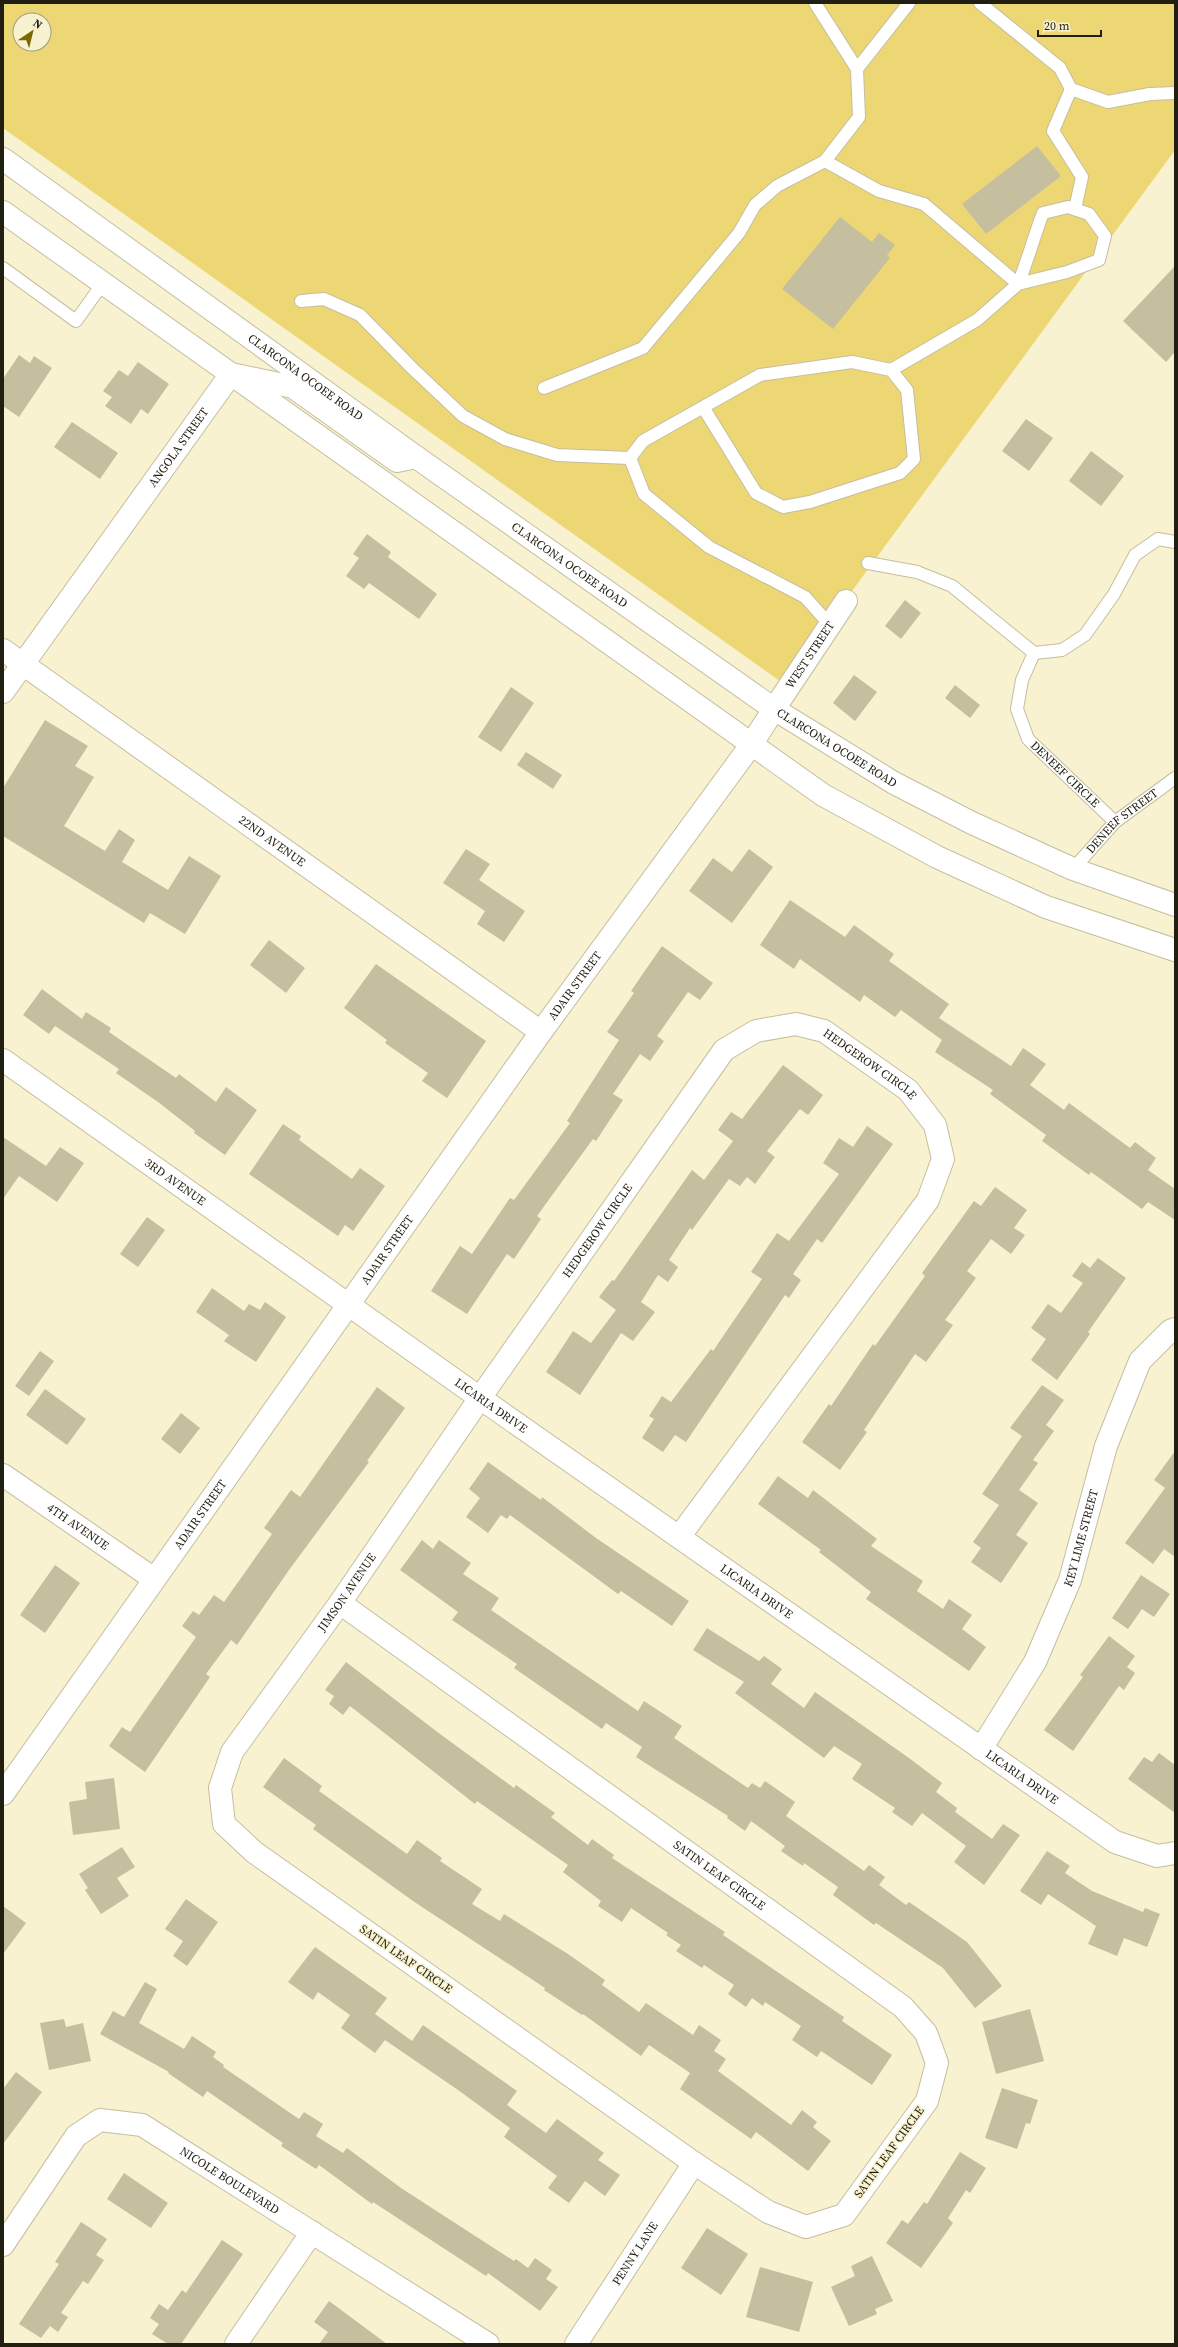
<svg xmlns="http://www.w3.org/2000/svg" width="1178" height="2347" font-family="'Source Serif 4',serif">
  <rect width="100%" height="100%" fill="#f8f2d1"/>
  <path fill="#edd774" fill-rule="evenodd" d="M 3,3 L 1175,3 L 1175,150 L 784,684 L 3,128 ZM 20,20 L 44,20 L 44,44 L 20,44 Z"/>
  <g fill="#c5bf9f">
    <path d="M 1037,146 L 1061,176 L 986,234 L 962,204 Z"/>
    <path d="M 840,217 L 872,242 L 879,233 L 895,245 L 887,255 L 890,258 L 833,329 L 782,289 Z"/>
    <path d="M 1175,266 L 1175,352 L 1166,362 L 1123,321 Z"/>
    <path d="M 19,355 L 30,363 L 34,356 L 52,368 L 19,417 L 3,406 L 3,379 Z"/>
    <path d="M 138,362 L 169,384 L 148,414 L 141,409 L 131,424 L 105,406 L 112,397 L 103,391 L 119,370 L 128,376 Z"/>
    <path d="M 1026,419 L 1053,438 L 1029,471 L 1002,451 Z"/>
    <path d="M 72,422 L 118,453 L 100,479 L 54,447 Z"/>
    <path d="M 1091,451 L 1124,476 L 1101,506 L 1069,481 Z"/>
    <path d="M 367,534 L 391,552 L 388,557 L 437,594 L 419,619 L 369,583 L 364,589 L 346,576 L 359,558 L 353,554 Z"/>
    <path d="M 905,600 L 921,613 L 901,639 L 885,626 Z"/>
    <path d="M 854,675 L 877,692 L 855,721 L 833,703 Z"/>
    <path d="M 955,685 L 980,705 L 970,718 L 945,698 Z"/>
    <path d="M 511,687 L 534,703 L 501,752 L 478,737 Z"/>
    <path d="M 45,720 L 88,746 L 75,766 L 94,777 L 64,826 L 105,851 L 119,829 L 135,840 L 122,862 L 168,890 L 189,856 L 221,876 L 185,934 L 150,913 L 144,923 L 3,836 L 3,788 Z"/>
    <path d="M 526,752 L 562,775 L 553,789 L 517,765 Z"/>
    <path d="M 466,849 L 490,864 L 479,880 L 525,911 L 504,942 L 477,924 L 485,911 L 443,883 Z"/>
    <path d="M 749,849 L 773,867 L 732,923 L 689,891 L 713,858 L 732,872 Z"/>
    <path d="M 790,900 L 845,937 L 854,925 L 894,954 L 889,961 L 949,1004 L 939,1018 L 1011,1066 L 1023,1048 L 1046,1064 L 1030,1085 L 1064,1110 L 1069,1103 L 1130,1148 L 1135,1142 L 1156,1158 L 1148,1170 L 1175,1189 L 1175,1220 L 1148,1202 L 1142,1209 L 1091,1172 L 1089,1175 L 1042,1141 L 1046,1135 L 990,1094 L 993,1090 L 935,1052 L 942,1040 L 901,1010 L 895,1017 L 864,995 L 860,1002 L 800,959 L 794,969 L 760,945 Z"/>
    <path d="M 269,940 L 305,968 L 286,993 L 250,965 Z"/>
    <path d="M 662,946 L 713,983 L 700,1000 L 688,992 L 657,1036 L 664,1041 L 650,1061 L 640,1054 L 613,1094 L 623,1100 L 596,1141 L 593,1139 L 537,1216 L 541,1219 L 514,1259 L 507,1254 L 467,1314 L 431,1291 L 460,1246 L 472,1254 L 510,1198 L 514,1200 L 570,1123 L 567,1121 L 619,1040 L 607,1032 L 634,993 L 631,991 Z"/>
    <path d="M 376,964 L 486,1041 L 447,1098 L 422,1081 L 428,1073 L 385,1043 L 387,1040 L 344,1008 Z"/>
    <path d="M 42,989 L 82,1019 L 86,1012 L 111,1028 L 109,1032 L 176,1078 L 179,1074 L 216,1102 L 226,1087 L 257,1110 L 225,1155 L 194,1133 L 195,1131 L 158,1102 L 116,1073 L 119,1069 L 55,1026 L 49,1034 L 23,1015 Z"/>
    <path d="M 783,1065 L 823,1095 L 808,1115 L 800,1109 L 767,1151 L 775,1157 L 755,1184 L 747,1177 L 740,1186 L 729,1179 L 692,1230 L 690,1228 L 669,1260 L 678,1267 L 668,1282 L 658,1275 L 641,1302 L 655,1312 L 633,1341 L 621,1333 L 580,1395 L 546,1372 L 573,1331 L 591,1343 L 616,1310 L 599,1297 L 612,1280 L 614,1281 L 692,1170 L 704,1180 L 733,1141 L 718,1130 L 731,1112 L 742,1119 Z"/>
    <path d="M 283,1124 L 301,1136 L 299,1140 L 352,1179 L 360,1168 L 385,1186 L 353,1231 L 345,1225 L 338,1236 L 249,1174 Z"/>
    <path d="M 867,1126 L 893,1144 L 822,1243 L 817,1239 L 793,1274 L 801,1280 L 789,1298 L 785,1295 L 686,1442 L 675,1435 L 663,1452 L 642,1438 L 654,1419 L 649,1416 L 662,1396 L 671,1402 L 711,1349 L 713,1351 L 762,1279 L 751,1272 L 777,1233 L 789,1241 L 839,1174 L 823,1163 L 839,1138 L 853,1147 Z"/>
    <path d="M 3,1137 L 46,1166 L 60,1147 L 84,1163 L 57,1202 L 19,1176 L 3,1199 Z"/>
    <path d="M 995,1187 L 1027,1210 L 1014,1228 L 1025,1235 L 1011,1254 L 991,1239 L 967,1271 L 976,1278 L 945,1320 L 953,1325 L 926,1362 L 915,1354 L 864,1430 L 867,1432 L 840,1470 L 802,1442 L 829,1404 L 831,1406 L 873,1344 L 875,1346 L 925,1276 L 922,1273 L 974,1201 L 981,1206 Z"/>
    <path d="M 147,1217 L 165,1230 L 138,1267 L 120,1254 Z"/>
    <path d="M 1098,1258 L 1126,1278 L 1088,1332 L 1090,1334 L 1057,1380 L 1031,1360 L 1046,1339 L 1031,1328 L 1048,1304 L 1061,1313 L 1083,1283 L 1072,1276 L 1082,1262 L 1090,1268 Z"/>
    <path d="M 212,1288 L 244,1311 L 249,1304 L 260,1310 L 265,1302 L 286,1317 L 256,1362 L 224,1341 L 229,1335 L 196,1312 Z"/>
    <path d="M 40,1351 L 54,1361 L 29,1396 L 15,1386 Z"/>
    <path d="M 1042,1385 L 1064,1400 L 1046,1425 L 1054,1431 L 1033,1460 L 1038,1463 L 1019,1490 L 1038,1503 L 1016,1535 L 1028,1543 L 1001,1583 L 971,1562 L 981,1548 L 973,1542 L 999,1505 L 982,1494 L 1022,1436 L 1010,1428 Z"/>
    <path d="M 377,1387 L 405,1408 L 367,1461 L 369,1462 L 289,1570 L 237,1645 L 231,1640 L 206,1674 L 210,1677 L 145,1772 L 109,1746 L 122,1727 L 130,1732 L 196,1637 L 182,1626 L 193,1611 L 199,1615 L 214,1595 L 224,1602 L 272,1534 L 264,1528 L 291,1490 L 300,1497 Z"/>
    <path d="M 45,1389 L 86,1419 L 67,1445 L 26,1415 Z"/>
    <path d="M 181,1413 L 200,1428 L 180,1454 L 161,1439 Z"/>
    <path d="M 1175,1451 L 1175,1557 L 1164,1549 L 1153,1564 L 1125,1543 L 1165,1488 L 1154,1480 Z"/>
    <path d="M 488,1462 L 541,1500 L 542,1497 L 596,1538 L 689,1601 L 672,1626 L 621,1591 L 618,1594 L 510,1515 L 507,1519 L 501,1515 L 488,1533 L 466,1517 L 480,1498 L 469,1489 Z"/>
    <path d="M 778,1476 L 808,1498 L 813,1490 L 877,1539 L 871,1546 L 923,1581 L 917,1591 L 943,1609 L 949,1599 L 972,1615 L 962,1629 L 986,1647 L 969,1671 L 866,1599 L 871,1592 L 819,1552 L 821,1550 L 758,1504 Z"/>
    <path d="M 422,1540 L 433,1549 L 439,1540 L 471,1563 L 463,1574 L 499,1598 L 491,1610 L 638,1711 L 644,1701 L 682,1726 L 674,1738 L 748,1788 L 752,1783 L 760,1788 L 765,1781 L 795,1802 L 786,1816 L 864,1871 L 869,1865 L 885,1877 L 879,1885 L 906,1905 L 909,1902 L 967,1942 L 1002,1986 L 975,2008 L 943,1968 L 876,1923 L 874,1925 L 833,1895 L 838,1887 L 804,1863 L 803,1866 L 781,1851 L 785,1846 L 751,1821 L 745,1831 L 727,1818 L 728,1816 L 636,1757 L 642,1747 L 606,1723 L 602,1729 L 514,1668 L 517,1664 L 452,1620 L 458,1612 L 400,1570 Z"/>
    <path d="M 55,1565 L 80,1583 L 45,1633 L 20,1615 Z"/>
    <path d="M 1141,1575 L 1170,1594 L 1154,1617 L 1142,1609 L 1128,1629 L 1112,1618 Z"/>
    <path d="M 707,1628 L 759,1661 L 764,1656 L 782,1669 L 771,1684 L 804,1708 L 815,1692 L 909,1758 L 942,1783 L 936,1792 L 957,1808 L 955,1812 L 992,1839 L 1003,1824 L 1020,1835 L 984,1885 L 954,1862 L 966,1846 L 922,1813 L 912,1826 L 892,1812 L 895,1808 L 852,1779 L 862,1764 L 834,1746 L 824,1758 L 735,1693 L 744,1682 L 693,1650 Z"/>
    <path d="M 1109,1636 L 1135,1656 L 1127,1667 L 1135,1673 L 1124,1690 L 1119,1686 L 1073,1751 L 1044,1730 L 1083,1677 L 1080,1675 Z"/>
    <path d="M 346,1662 L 440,1734 L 514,1788 L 516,1785 L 555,1813 L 551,1817 L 588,1845 L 592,1839 L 614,1855 L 612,1858 L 725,1932 L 723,1935 L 844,2017 L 842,2021 L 892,2055 L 872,2085 L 821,2051 L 817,2057 L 792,2040 L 801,2026 L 765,2002 L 763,2006 L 752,1998 L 746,2007 L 728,1994 L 734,1985 L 704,1965 L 702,1968 L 676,1951 L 681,1945 L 666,1935 L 668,1933 L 631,1908 L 622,1922 L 598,1906 L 601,1901 L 563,1872 L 568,1865 L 477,1801 L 475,1804 L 350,1706 L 343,1715 L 329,1704 L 334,1696 L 325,1690 Z"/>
    <path d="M 1159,1753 L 1175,1765 L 1175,1813 L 1128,1779 L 1144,1757 L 1152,1762 Z"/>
    <path d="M 284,1758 L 322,1786 L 319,1791 L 407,1854 L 417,1840 L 442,1858 L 440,1861 L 482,1889 L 472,1904 L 500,1921 L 504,1914 L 568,1954 L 605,1980 L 602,1985 L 639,2012 L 646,2003 L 693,2035 L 699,2025 L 721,2040 L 714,2051 L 726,2059 L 718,2071 L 791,2125 L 802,2110 L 817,2122 L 813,2127 L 831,2141 L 808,2171 L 756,2132 L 751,2139 L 680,2089 L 690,2073 L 649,2045 L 641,2056 L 583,2014 L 582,2015 L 544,1990 L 545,1988 L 413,1901 L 313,1829 L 316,1825 L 263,1787 Z"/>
    <path d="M 114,1778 L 120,1829 L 73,1835 L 69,1802 L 87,1799 L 85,1782 Z"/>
    <path d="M 122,1847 L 135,1867 L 117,1878 L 129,1896 L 101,1914 L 85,1890 L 88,1888 L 79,1874 Z"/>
    <path d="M 1047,1851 L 1070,1866 L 1065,1873 L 1092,1891 L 1143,1912 L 1145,1908 L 1160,1914 L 1147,1947 L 1124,1938 L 1117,1956 L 1088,1944 L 1096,1926 L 1048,1894 L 1041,1905 L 1020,1891 Z"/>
    <path d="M 186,1899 L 218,1922 L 187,1966 L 173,1956 L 183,1941 L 165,1929 Z"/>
    <path d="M 3,1906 L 26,1923 L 3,1954 Z"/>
    <path d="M 315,1947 L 387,1998 L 375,2014 L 412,2041 L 423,2025 L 517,2091 L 507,2105 L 546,2133 L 557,2119 L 604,2153 L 598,2160 L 620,2175 L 605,2196 L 585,2181 L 569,2203 L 548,2188 L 557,2176 L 504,2137 L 510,2128 L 458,2090 L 385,2040 L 375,2053 L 341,2028 L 350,2015 L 318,1992 L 313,2000 L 288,1982 Z"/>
    <path d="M 145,1982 L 157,1989 L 139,2023 L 184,2049 L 192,2036 L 216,2052 L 213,2057 L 224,2065 L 223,2067 L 299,2119 L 304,2112 L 323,2124 L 316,2136 L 343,2153 L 347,2148 L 401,2188 L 514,2261 L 516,2259 L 528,2268 L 535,2258 L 552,2270 L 546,2279 L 558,2287 L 540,2311 L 488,2273 L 486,2276 L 373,2202 L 372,2204 L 319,2165 L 316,2169 L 281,2146 L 283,2143 L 207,2091 L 203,2097 L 168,2073 L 169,2072 L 100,2034 L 113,2011 L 124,2017 Z"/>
    <path d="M 1030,2009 L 1044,2061 L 996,2074 L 982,2022 Z"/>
    <path d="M 64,2019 L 66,2027 L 83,2023 L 91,2061 L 49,2070 L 40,2023 Z"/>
    <path d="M 16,2072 L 42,2092 L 3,2144 L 3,2089 Z"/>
    <path d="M 1002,2088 L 1038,2100 L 1030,2124 L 1026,2123 L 1017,2149 L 985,2138 Z"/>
    <path d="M 960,2152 L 986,2168 L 970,2193 L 966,2190 L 948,2218 L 953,2223 L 921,2268 L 886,2243 L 902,2220 L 908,2224 L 924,2202 L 927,2204 Z"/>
    <path d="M 124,2173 L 168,2203 L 151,2228 L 107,2199 Z"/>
    <path d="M 81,2222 L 107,2239 L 96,2255 L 104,2260 L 88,2284 L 83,2281 L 61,2313 L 68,2317 L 58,2332 L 50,2326 L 41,2338 L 19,2324 L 59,2264 L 55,2262 Z"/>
    <path d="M 707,2228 L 748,2254 L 721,2295 L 681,2268 Z"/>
    <path d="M 222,2240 L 243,2254 L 181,2344 L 168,2344 L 152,2334 L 159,2324 L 150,2318 L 159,2304 L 168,2310 L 182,2290 L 186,2293 Z"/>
    <path d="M 872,2256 L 893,2301 L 875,2309 L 877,2314 L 849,2326 L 831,2287 L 855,2276 L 851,2266 Z"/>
    <path d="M 760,2267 L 813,2282 L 799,2332 L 746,2317 Z"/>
    <path d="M 329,2301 L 387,2344 L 319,2344 L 328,2332 L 314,2322 Z"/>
  </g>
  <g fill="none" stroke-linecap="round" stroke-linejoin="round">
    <g stroke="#c5be9f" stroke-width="14">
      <g id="lane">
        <path d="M 980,3 L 1060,68 L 1071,89 L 1108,102 L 1150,94 L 1175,93"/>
        <path d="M 857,69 L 909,3"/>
        <path d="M 1071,89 L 1053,131 L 1082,177 L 1075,209"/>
        <path d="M 825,161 L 879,191 L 924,204 L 1018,284 C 1028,260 1034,236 1043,213 L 1068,207 L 1089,214 L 1105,236 L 1099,260 L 1067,272 L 1018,284 L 977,320 L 891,370"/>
        <path d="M 3,268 L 76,321 L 103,283"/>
        <path d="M 301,301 L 324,299 L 360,315 L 413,369 L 463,416 L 505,439 L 557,455 L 630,458"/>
        <path d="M 544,388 L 643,348 L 739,233 L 755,205 L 777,186 L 825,161 L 859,117 L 857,69 L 815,3"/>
        <path d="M 703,407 L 756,493 L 783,507 L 810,502 L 900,473 L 914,459 L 907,390 L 891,370 L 852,362 L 760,375 L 643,441 L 630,458 L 644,494 L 709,547 L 805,597 L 830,625"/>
        <path d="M 868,563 L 917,572 L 952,586 L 1034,653 L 1062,650 L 1085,635 L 1114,594 L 1135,555 L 1158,539 L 1175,542"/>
        <path id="s1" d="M 1034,653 L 1022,680 L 1017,709 L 1028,739 L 1115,822"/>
        <path id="s2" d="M 1073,869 L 1115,822 L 1175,778"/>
      </g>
    </g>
    <g stroke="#c5be9f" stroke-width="24">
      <g id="street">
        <path id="s3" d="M 3,650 L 541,1032"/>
        <path id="s4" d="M 3,692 L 231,374 L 293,387 L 397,461 L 416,457"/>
        <path id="s5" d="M 774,709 L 846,601"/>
        <path id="s6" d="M 3,1060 L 480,1398 L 1115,1842 L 1157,1856 L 1175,1853"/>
        <path id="s7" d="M 3,1475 L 154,1579"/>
        <path id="s8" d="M 340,1603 L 903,2007 L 926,2033 L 937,2063 L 927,2101 L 844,2215 L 806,2227 L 768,2212 L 694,2163 L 254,1852 L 224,1824 L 220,1788 L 232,1752 L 340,1603 L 480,1398 L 724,1050 L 756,1031 L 796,1024 L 824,1031 L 908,1090 L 935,1125 L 943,1159 L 928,1200 L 679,1537"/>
        <path id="s9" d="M 981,1749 L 1035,1662 L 1070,1580 L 1106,1446 L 1140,1361 L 1170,1331 L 1175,1329"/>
        <path id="s10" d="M 3,2245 L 76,2136 L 100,2120 L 142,2125 L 488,2344"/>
        <path d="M 236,2344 L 312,2232"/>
        <path id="s11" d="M 576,2344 L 694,2163"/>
      </g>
    </g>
    <g stroke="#c5be9f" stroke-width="24">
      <g id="secondary">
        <path id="s12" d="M 3,159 L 416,457 L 774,709 L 894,783 L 972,823 L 1073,869 L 1175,905"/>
        <path d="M 3,212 L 823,795 L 937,857 L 1046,907 L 1175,950"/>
        <path id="s13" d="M 3,1794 L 541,1032 L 751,745 L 774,709"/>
      </g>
    </g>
    <use href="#lane" stroke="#fff" stroke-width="12"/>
    <use href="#street" stroke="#fff" stroke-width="22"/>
    <use href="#secondary" stroke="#fff" stroke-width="22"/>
  </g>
  <g text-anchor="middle" stroke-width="3.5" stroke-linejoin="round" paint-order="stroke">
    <g font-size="12" fill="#211e12" stroke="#f8f2d1">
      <text dy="4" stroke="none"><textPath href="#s12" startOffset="373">CLARCONA OCOEE ROAD</textPath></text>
      <text dy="4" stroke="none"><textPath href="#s4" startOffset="301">ANGOLA STREET</textPath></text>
      <text dy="4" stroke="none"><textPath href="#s12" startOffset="697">CLARCONA OCOEE ROAD</textPath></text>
      <text dy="4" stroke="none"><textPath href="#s5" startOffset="65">WEST STREET</textPath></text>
      <text dy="4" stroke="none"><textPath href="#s12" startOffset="1021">CLARCONA OCOEE ROAD</textPath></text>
      <text dy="4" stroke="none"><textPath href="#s1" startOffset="142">DENEEF CIRCLE</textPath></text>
      <text dy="4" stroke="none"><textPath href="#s2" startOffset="69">DENEEF STREET</textPath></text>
      <text dy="4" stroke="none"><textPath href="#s3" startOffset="330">22ND AVENUE</textPath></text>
      <text dy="4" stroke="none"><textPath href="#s13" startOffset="990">ADAIR STREET</textPath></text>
      <text dy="4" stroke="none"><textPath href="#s8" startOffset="2784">HEDGEROW CIRCLE</textPath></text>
      <text dy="4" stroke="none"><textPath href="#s6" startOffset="211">3RD AVENUE</textPath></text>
      <text dy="4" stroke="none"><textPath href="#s8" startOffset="2400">HEDGEROW CIRCLE</textPath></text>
      <text dy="4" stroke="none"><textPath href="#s13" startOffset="666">ADAIR STREET</textPath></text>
      <text dy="4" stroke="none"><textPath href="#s6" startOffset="598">LICARIA DRIVE</textPath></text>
      <text dy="4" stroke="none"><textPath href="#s13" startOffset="342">ADAIR STREET</textPath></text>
      <text dy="4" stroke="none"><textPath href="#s7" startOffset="91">4TH AVENUE</textPath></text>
      <text dy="4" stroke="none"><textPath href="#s9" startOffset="235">KEY LIME STREET</textPath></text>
      <text dy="4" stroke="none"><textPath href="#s8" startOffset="1960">JIMSON AVENUE</textPath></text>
      <text dy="4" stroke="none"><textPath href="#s6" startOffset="922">LICARIA DRIVE</textPath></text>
      <text dy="4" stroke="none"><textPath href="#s6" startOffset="1246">LICARIA DRIVE</textPath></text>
      <text dy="4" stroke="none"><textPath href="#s8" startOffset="467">SATIN LEAF CIRCLE</textPath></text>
      <text transform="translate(406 1959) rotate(35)" y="4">SATIN LEAF CIRCLE</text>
      <text transform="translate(889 2152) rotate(-54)" y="4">SATIN LEAF CIRCLE</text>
      <text dy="4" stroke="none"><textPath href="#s10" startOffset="306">NICOLE BOULEVARD</textPath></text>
      <text dy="4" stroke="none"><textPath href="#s11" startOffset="108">PENNY LANE</textPath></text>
    </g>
  </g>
  <rect width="1178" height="2347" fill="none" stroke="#211e12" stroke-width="8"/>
  <g transform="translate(32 32) rotate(35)"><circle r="19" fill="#f8f2d1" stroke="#a29d85"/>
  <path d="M0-3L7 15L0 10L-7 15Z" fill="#7a6800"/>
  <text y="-6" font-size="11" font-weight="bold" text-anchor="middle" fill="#211e12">N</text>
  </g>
  <path d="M1038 30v6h63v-6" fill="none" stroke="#211e12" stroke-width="2"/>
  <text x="1044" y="30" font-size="12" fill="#211e12" stroke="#f8f2d1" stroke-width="3" paint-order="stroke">20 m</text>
</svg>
